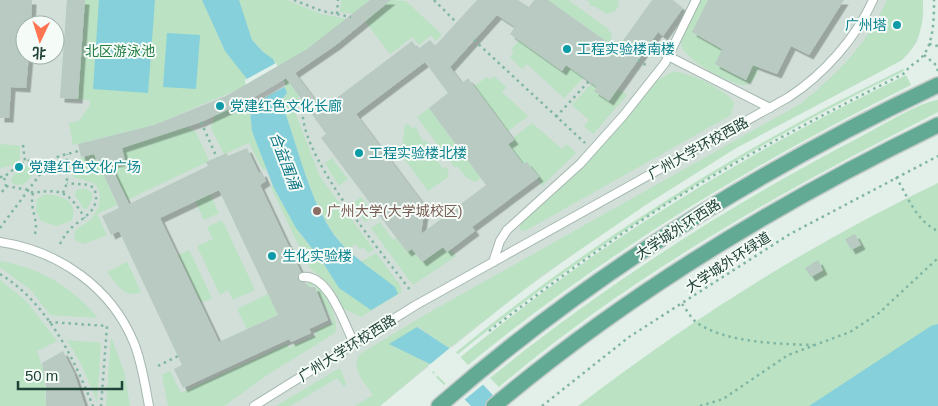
<svg xmlns="http://www.w3.org/2000/svg" width="938" height="406" font-family="Helvetica,'Noto Sans SC',sans-serif">
  <defs>
    <filter id="shadow"><feDropShadow dx="4.5" dy="4.5" stdDeviation="0" flood-color="#0004"/></filter>
  </defs>
  <rect width="100%" height="100%" fill="#e3efe9"/>
  <path fill="#d1dfd8" fill-rule="evenodd" d="M 0,0 L 923,0 L 923,19 L 917,42 L 902,60 L 736,148 L 620,221 L 514,297 L 380,406 L 0,406 ZM 25,25 L 55,25 L 55,55 L 25,55 Z"/>
  <g fill="#bae2c3">
    <path d="M 67,0 L 202,0 L 225,51 L 244,74 L 248,85 L 154,125 L 73,145 L 69,123 L 79,121 L 89,107 L 90,100 L 60,98 Z"/>
    <path d="M 239,0 L 287,0 L 321,14 L 348,19 L 318,42 L 277,68 C 273,56 261,53 254,42 C 246,30 243,14 239,0 Z"/>
    <path d="M 341,0 L 370,0 L 354,14 L 340,12 Z"/>
    <path d="M 390,0 L 406,1 L 442,35 L 436,41 L 431,35 L 419,45 L 412,37 L 390,54 L 365,21 Z"/>
    <path d="M 548,0 L 568,0 L 607,28 L 612,35 L 610,44 Z"/>
    <path d="M 586,0 L 618,0 L 619,5 L 615,11 L 607,14 L 594,6 L 590,6 L 590,3 Z"/>
    <path d="M 700,0 L 708,0 L 702,39 L 760,68 L 752,82 C 748,84 745,86 741,85 C 726,81 682,59 681,43 C 681,29 694,12 700,0 Z"/>
    <path d="M 887,0 L 923,0 C 923,24 921,43 902,60 L 736,148 L 650,202 L 543,275 L 449,348 L 418,327 L 390,344 L 430,364 L 380,406 L 355,406 L 373,395 C 366,384 349,367 360,354 L 423,316 L 802,103 C 837,74 869,42 887,0 Z"/>
    <path d="M 519,40 L 562,71 L 566,65 L 584,77 L 564,98 L 527,64 L 522,69 L 510,57 L 514,52 L 511,50 Z"/>
    <path d="M 903,69 L 904,71 C 735,153 578,253 434,374 L 432,372 C 576,251 733,151 903,69 Z"/>
    <path d="M 672,72 C 685,70 730,92 734,103 L 731,115 L 525,231 L 520,230 L 520,224 L 591,157 L 657,81 Z"/>
    <path d="M 906,75 L 911,85 C 742,169 588,263 444,385 L 436,377 C 486,336 536,296 589,259 C 689,189 796,129 906,75 Z"/>
    <path d="M 494,76 L 506,87 L 502,92 L 528,116 L 508,131 L 474,86 L 487,77 L 490,79 Z"/>
    <path d="M 286,78 L 299,97 L 295,106 L 296,115 L 320,177 L 374,250 L 368,253 L 363,247 L 360,249 L 355,244 L 348,250 C 312,216 299,149 282,103 L 283,98 L 287,93 L 282,81 Z"/>
    <path d="M 592,83 L 597,87 L 595,91 L 609,100 L 618,89 L 627,95 L 593,134 L 584,126 L 589,120 L 572,105 Z"/>
    <path d="M 249,100 L 252,131 L 268,168 L 263,170 L 249,143 L 224,154 L 211,128 L 214,116 Z"/>
    <path d="M 938,100 L 938,112 C 783,190 631,275 499,387 L 490,378 C 606,284 731,204 862,136 C 879,127 922,101 938,100 Z"/>
    <path d="M 429,108 L 481,178 L 475,182 L 467,178 L 457,166 L 455,168 L 417,117 Z"/>
    <path d="M 532,123 L 562,149 L 567,144 L 576,153 L 542,186 L 527,162 L 523,164 L 508,144 L 514,140 L 513,138 Z"/>
    <path d="M 408,124 L 413,129 L 416,127 L 423,142 L 426,140 L 429,145 L 427,147 L 433,155 L 436,154 L 439,158 L 437,160 L 443,169 L 446,167 L 449,172 L 447,173 L 449,176 L 428,191 L 401,154 L 405,125 Z"/>
    <path d="M 187,127 L 196,132 L 209,161 L 127,200 L 105,152 L 125,161 L 122,148 Z"/>
    <path d="M 0,144 L 20,146 L 20,158 L 15,165 L 0,168 Z"/>
    <path d="M 94,154 L 117,205 L 97,214 L 107,235 L 84,244 L 75,240 L 74,233 C 78,227 84,225 90,220 C 100,211 104,193 94,183 L 73,177 L 71,168 L 75,160 Z"/>
    <path d="M 332,158 L 348,179 L 339,186 L 325,163 Z"/>
    <path d="M 33,163 L 37,163 L 38,167 C 31,176 25,190 12,183 L 11,178 L 20,169 Z"/>
    <path d="M 938,183 L 938,324 L 809,406 L 578,406 C 690,320 810,244 938,183 Z"/>
    <path d="M 273,186 L 300,234 L 322,261 L 339,288 L 393,286 L 361,262 L 376,253 L 400,285 L 402,292 L 361,317 L 344,309 L 330,284 L 311,269 L 305,259 L 271,187 Z"/>
    <path d="M 79,189 L 87,189 L 92,193 L 92,199 L 87,209 L 84,209 L 75,196 L 76,190 Z"/>
    <path d="M 210,194 L 219,213 L 204,220 L 195,201 Z"/>
    <path d="M 44,195 C 60,193 79,202 72,220 L 57,226 L 41,221 L 36,211 L 37,199 Z"/>
    <path d="M 361,197 L 375,215 L 365,222 L 352,204 Z"/>
    <path d="M 222,220 L 255,290 L 233,300 L 228,290 L 220,295 L 197,246 L 213,239 L 207,227 Z"/>
    <path d="M 380,222 L 393,240 L 396,238 L 407,252 L 412,249 L 422,262 L 443,247 L 447,252 L 451,249 L 456,256 L 413,285 L 371,228 Z"/>
    <path d="M 189,250 L 212,298 L 201,303 L 178,255 Z"/>
    <path d="M 0,261 C 40,268 72,287 98,318 L 50,315 L 32,291 L 0,267 Z"/>
    <path d="M 127,262 L 141,292 C 124,299 117,284 107,272 Z"/>
    <path d="M 0,280 L 26,301 L 57,341 L 37,351 L 44,372 L 46,406 L 0,406 Z"/>
    <path d="M 309,283 C 324,285 340,319 335,333 L 267,375 L 224,406 L 168,406 L 162,375 L 170,371 L 181,393 L 287,344 L 289,348 L 316,335 L 315,331 L 333,323 L 314,285 L 308,287 L 306,284 Z"/>
    <path d="M 268,294 L 278,315 L 247,329 L 237,309 Z"/>
    <path d="M 111,337 L 124,371 L 130,406 L 106,406 Z"/>
    <path d="M 67,340 L 101,343 L 97,402 L 82,366 Z"/>
    <path d="M 338,369 L 341,370 L 346,384 L 344,387 L 337,378 L 290,406 L 276,406 Z"/>
  </g>
  <g fill="#85d0da">
    <path d="M 99,0 L 155,0 L 148,93 L 93,89 Z"/>
    <path d="M 202,0 L 239,0 L 252,40 L 263,52 L 273,59 L 287,93 L 282,99 L 282,104 C 298,146 310,206 339,241 C 355,259 376,272 395,287 L 398,294 L 371,310 L 339,288 L 322,261 L 296,228 L 273,186 L 252,131 L 247,79 L 225,51 Z"/>
    <path d="M 167,33 L 200,35 L 196,89 L 163,87 Z"/>
    <path d="M 938,324 L 938,406 L 809,406 L 931,326 Z"/>
    <path d="M 417,327 L 449,348 L 503,406 L 471,406 L 430,364 L 389,344 Z"/>
  </g>
  <g fill="#e3efe9">
    <path d="M 276,63 L 286,86 L 248,107 L 245,80 Z"/>
    <path d="M 451,347 L 485,383 L 463,401 L 428,366 Z"/>
  </g>
  <g fill="#b8cac2" fill-rule="evenodd" filter="url(#shadow)">
    <path d="M 0,0 L 32,0 L 31,25 L 25,25 L 25,55 L 29,55 L 26,88 L 11,87 L 9,118 L 0,118 Z"/>
    <path d="M 67,0 L 85,0 L 78,99 L 60,98 Z"/>
    <path d="M 370,0 L 391,0 L 336,45 L 295,73 L 322,109 L 412,41 L 418,49 L 430,40 L 435,46 L 477,0 L 518,0 L 529,7 L 534,0 L 548,0 L 617,49 L 652,0 L 673,0 L 683,8 L 663,36 L 658,32 L 609,101 L 594,91 L 597,87 L 566,65 L 562,71 L 510,34 L 515,27 L 497,15 L 450,67 L 462,83 L 468,78 L 514,140 L 508,144 L 523,164 L 527,162 L 539,177 L 472,227 L 475,231 L 447,252 L 443,247 L 422,262 L 412,249 L 407,252 L 321,138 L 326,134 L 286,78 L 249,100 L 201,122 L 122,148 L 125,161 L 110,164 L 129,204 L 208,166 L 206,162 L 227,153 L 228,156 L 247,148 L 259,173 L 262,172 L 266,181 L 260,185 L 301,272 L 298,280 L 306,283 L 308,287 L 315,287 L 328,320 L 309,329 L 311,333 L 291,342 L 289,339 L 183,388 L 174,369 L 182,365 L 119,231 L 111,235 L 102,216 L 119,208 L 94,154 L 81,157 L 78,144 L 154,125 L 226,96 L 307,49 ZM 425,62 L 448,93 L 429,108 L 486,185 L 421,234 L 425,206 L 356,114 ZM 219,190 L 278,315 L 219,342 L 160,218 Z"/>
    <path d="M 708,0 L 844,0 L 809,55 L 791,46 L 777,74 L 753,65 L 746,80 L 715,64 L 722,49 L 692,32 Z"/>
    <path d="M 855,234 L 861,245 L 851,250 L 845,239 Z"/>
    <path d="M 818,260 L 823,270 L 811,277 L 805,268 Z"/>
    <path d="M 63,351 L 74,373 L 85,406 L 46,406 L 46,387 L 42,363 Z"/>
  </g>
  <g fill="none" stroke-linecap="round" stroke-linejoin="round">
    <g stroke="#a5b8b0" stroke-width="10">
      <g id="service">
        <path d="M 668,56 L 770,108"/>
        <path d="M 0,242 C 59,251 111,287 134,343 C 142,363 145,385 149,406"/>
        <path d="M 493,262 L 500,241 L 507,230 L 580,164 L 623,116 L 665,63 L 696,0"/>
        <path d="M 303,277 C 329,274 344,324 354,343"/>
        <path d="M 254,406 L 416,305 L 789,97 C 824,74 856,38 873,0"/>
      </g>
    </g>
    <g stroke="#c1cac7" stroke-width="18">
      <g id="primary">
        <path d="M 439,406 C 589,275 758,170 938,85"/>
        <path d="M 494,406 C 628,293 781,201 938,125"/>
      </g>
    </g>
    <g stroke="#80b6a3" stroke-width="2.5" stroke-dasharray="2.5 4" stroke-linecap="butt">
      <path d="M 294,0 L 322,11 L 351,17"/>
      <path d="M 434,0 L 457,23"/>
      <path d="M 337,14 L 338,0"/>
      <path d="M 474,40 L 585,143"/>
      <path d="M 614,44 L 619,47"/>
      <path d="M 929,44 L 938,46"/>
      <path d="M 924,55 L 936,65 L 938,71"/>
      <path d="M 638,60 L 649,67"/>
      <path d="M 304,104 C 291,146 384,255 410,290"/>
      <path d="M 556,117 L 589,81"/>
      <path d="M 201,122 L 217,158"/>
      <path d="M 23,145 L 25,161"/>
      <path d="M 0,177 L 4,177 C 18,166 30,153 47,165"/>
      <path d="M 896,177 C 908,197 916,221 938,231"/>
      <path d="M 6,186 L 29,190 L 33,193 C 63,188 69,193 85,218"/>
      <path d="M 2,192 L 6,186 L 4,177"/>
      <path d="M 33,193 C 29,209 39,219 35,234"/>
      <path d="M 63,193 L 67,183 L 67,154"/>
      <path d="M 0,228 L 47,165 L 59,156 L 79,151"/>
      <path d="M 60,244 C 64,236 69,229 76,224 C 89,214 101,206 94,188 L 89,185 L 67,183"/>
      <path d="M 0,274 C 47,303 73,356 93,406"/>
      <path d="M 682,304 C 686,309 691,318 696,322 C 724,343 781,344 814,345"/>
      <path d="M 49,322 L 107,326 L 101,406"/>
      <path d="M 489,331 C 547,287 606,243 668,203 C 745,155 824,114 905,73 C 909,65 916,64 922,57 C 934,43 934,18 934,0"/>
      <path d="M 158,366 L 178,356"/>
      <path d="M 542,406 L 629,337 L 790,234 L 938,156"/>
      <path d="M 700,406 L 723,399 L 788,355 L 850,332 L 879,313 L 938,258"/>
    </g>
    <use href="#service" stroke="#fff" stroke-width="8"/>
    <use href="#primary" stroke="#63aa94" stroke-width="15"/>
  </g>
  <g fill="#0f9aa8" stroke="#f5fbf7" stroke-width="2">
    <circle cx="897" cy="25" r="5"/>
    <circle cx="567" cy="49" r="5"/>
    <circle cx="220" cy="106" r="5"/>
    <circle cx="359" cy="153" r="5"/>
    <circle cx="19" cy="167" r="5"/>
    <circle cx="272" cy="256" r="5"/>
  </g>
  <circle fill="#8d6e63" stroke="#f5fbf7" stroke-width="2" cx="317" cy="211" r="5"/>
  <g text-anchor="middle" stroke-width="4" stroke-linejoin="round" paint-order="stroke">
    <g font-size="14" fill="#0d838f" stroke="#f5fbf7" text-anchor="start">
      <text x="887" y="30" text-anchor="end">广州塔</text>
      <text x="577" y="54">工程实验楼南楼</text>
      <text x="230" y="111">党建红色文化长廊</text>
      <text x="369" y="158">工程实验楼北楼</text>
      <text x="29" y="172">党建红色文化广场</text>
      <text x="282" y="261">生化实验楼</text>
    </g>
    <g font-size="14" fill="#257f44" stroke="#f5fbf7">
      <text x="120" y="56">北区游泳池</text>
    </g>
    <g font-size="14" fill="#204338" stroke="#f5fbf7">
      <text transform="translate(698 148) rotate(-29)" y="5">广州大学环校西路</text>
      <text transform="translate(678 229) rotate(-33)" y="5">大学城外环西路</text>
      <text transform="translate(728 262) rotate(-33)" y="5">大学城外环绿道</text>
      <text transform="translate(347 348) rotate(-32)" y="5">广州大学环校西路</text>
    </g>
    <g font-size="14" fill="#785e54" stroke="#f5fbf7" text-anchor="start">
      <text x="327" y="216">广州大学(大学城校区)</text>
    </g>
    <g font-size="15" font-style="italic" fill="#127887" stroke="#f5fbf7">
      <text transform="translate(285 161) rotate(69)" y="5">合益围涌</text>
    </g>
  </g>
  <g transform="translate(40 40) rotate(184)"><circle r="24" fill="#f5fbf7" stroke="#a0b1ab"/>
  <path d="M0-4L9 19L0 12L-9 19Z" fill="#ff7451"/>
  <text y="-8" font-size="14" font-weight="bold" text-anchor="middle" fill="#204338">北</text>
  </g>
  <path d="M18 381v8h104v-8" fill="none" stroke="#204338" stroke-width="2.5"/>
  <text x="25" y="381" font-size="15" fill="#204338" stroke="#f5fbf7" stroke-width="4" paint-order="stroke">50 m</text>
</svg>
